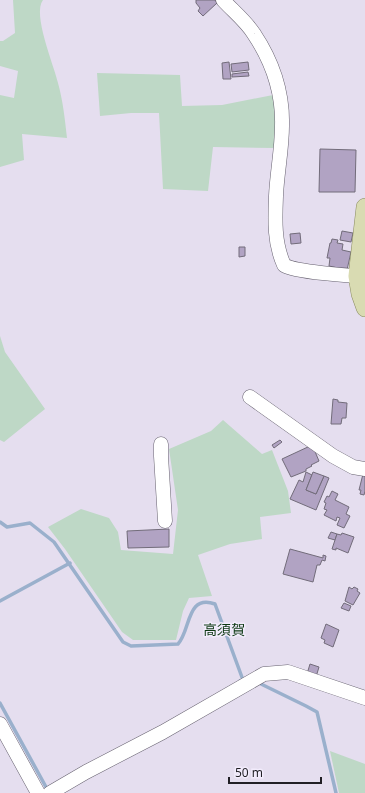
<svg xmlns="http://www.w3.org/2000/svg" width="365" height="793" font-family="'Noto Sans','Noto Sans JP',sans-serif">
  <rect width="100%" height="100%" fill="#e5deef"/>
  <g fill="#bed8c6">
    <path d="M 13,0 L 43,0 C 32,14 54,65 58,83 C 63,101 65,120 67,138 L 22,134 L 24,160 L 0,167 L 0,95 L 14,98 L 18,71 L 0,66 L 0,41 L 3,41 L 15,33 Z"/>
    <path d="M 97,73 L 180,75 L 182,106 L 222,105 L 273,95 L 277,114 L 274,148 L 213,147 L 208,191 L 163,189 L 159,113 L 131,113 L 100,116 Z"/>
    <path d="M 0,336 L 5,352 L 45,409 L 4,442 L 0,440 Z"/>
    <path d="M 223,420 L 262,454 L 272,450 L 288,491 L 291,513 L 260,517 L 262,539 L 230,544 L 198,555 L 212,596 L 189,598 L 183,611 L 176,640 L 133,640 L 122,632 L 65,549 L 48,527 L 81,509 L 109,518 L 118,532 L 121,550 L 173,554 L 178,510 L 169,449 L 211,431 Z"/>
    <path d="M 330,751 L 365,764 L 365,793 L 339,793 Z"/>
  </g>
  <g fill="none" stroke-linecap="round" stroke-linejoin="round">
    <g stroke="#9ab0cc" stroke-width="3.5">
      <path d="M 0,522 L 7,527 L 30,523 L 54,542 L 123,642 L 131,646 L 178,644 C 191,630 186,594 215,604 L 243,680 L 240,681"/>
      <path d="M 0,601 L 70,563"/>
      <path d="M 261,684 L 306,706 L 317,712 L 336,793"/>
      <path d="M 0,703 L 46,787"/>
    </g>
  </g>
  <g fill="#b1a3c3" stroke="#726c7a">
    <path d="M 196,0 L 215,0 L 217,3 L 203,16 L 198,11 L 200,8 L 196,3 Z"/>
    <path d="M 229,62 L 231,79 L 223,79 L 222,63 Z"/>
    <path d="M 248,62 L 249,70 L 232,72 L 231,64 Z"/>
    <path d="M 248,72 L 249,76 L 232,77 L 232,74 Z"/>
    <path d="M 320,149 L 356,150 L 355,192 L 319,192 Z"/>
    <path d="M 342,231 L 353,233 L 351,242 L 340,240 Z"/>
    <path d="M 300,233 L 301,243 L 291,244 L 290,234 Z"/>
    <path d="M 332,239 L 338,240 L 337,243 L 343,244 L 342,250 L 351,252 L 347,270 L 329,266 L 330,258 L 327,258 L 330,243 L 331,243 Z"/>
    <path d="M 239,247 L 245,247 L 245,256 L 239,257 Z"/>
    <path d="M 333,399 L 338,400 L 338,402 L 347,403 L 346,418 L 342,418 L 341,424 L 331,424 Z"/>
    <path d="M 280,440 L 282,442 L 274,448 L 272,445 Z"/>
    <path d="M 310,446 L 313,447 L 319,461 L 311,465 L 312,466 L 306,469 L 306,471 L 291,477 L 282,459 Z"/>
    <path d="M 306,472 L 312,475 L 306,490 L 316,494 L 324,476 L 329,478 L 316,510 L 290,499 L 299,480 L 303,482 Z"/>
    <path d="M 313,472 L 324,476 L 316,494 L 306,490 Z"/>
    <path d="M 363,474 L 365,475 L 365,491 L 364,495 L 360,494 L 361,490 L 359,490 Z"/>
    <path d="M 332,491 L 338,494 L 335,500 L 349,507 L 346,514 L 350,516 L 344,528 L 337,525 L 340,518 L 337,517 L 336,521 L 324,515 L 327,510 L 324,509 L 326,503 L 324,502 L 327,496 L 329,497 Z"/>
    <path d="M 169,529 L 169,547 L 128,548 L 127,531 Z"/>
    <path d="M 331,532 L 337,534 L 335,540 L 328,538 Z"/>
    <path d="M 342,533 L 354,537 L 348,553 L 336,548 L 336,550 L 332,549 L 337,534 L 341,535 Z"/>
    <path d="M 290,549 L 323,558 L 323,555 L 326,556 L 325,561 L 322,560 L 320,565 L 317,565 L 313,582 L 283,574 Z"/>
    <path d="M 349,587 L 352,589 L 354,587 L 358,589 L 357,591 L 360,593 L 353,605 L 345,601 Z"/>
    <path d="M 344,603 L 351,606 L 349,611 L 341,608 Z"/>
    <path d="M 326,624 L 339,630 L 333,647 L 324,643 L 325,640 L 321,638 Z"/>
    <path d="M 310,664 L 319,667 L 316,677 L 307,674 Z"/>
  </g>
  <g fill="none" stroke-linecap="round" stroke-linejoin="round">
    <g stroke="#66616f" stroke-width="15">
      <g id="minor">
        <path d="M 223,0 C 233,11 246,21 254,34 C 272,61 283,93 282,126 C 282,149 277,173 276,196 C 275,220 274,243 284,265 C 294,272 351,276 365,276"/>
        <path d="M 250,397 L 333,456 L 353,467 L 365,469"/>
        <path d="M 161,444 L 161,456 L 165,521"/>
        <path d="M 0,724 L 38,793"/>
        <path d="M 50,793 L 86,772 L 163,732 L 264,674 L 288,672 L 365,698"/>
      </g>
    </g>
    <g stroke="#888a5f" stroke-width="18">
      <path id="major" d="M 365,207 L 357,276 L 360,294 L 365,308"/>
    </g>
    <use href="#minor" stroke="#fff" stroke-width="14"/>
    <use href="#major" stroke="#d9dbb2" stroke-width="17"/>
  </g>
  <g text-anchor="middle" stroke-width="3" stroke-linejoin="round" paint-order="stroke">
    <g font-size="14" fill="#0c3812" stroke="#f2ecfc">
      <text x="224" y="635">高須賀</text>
    </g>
  </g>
  <path d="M229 777v6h92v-6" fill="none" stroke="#211f25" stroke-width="2"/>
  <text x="235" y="777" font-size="12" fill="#211f25" stroke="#f2ecfc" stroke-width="3" paint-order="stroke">50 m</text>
</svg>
